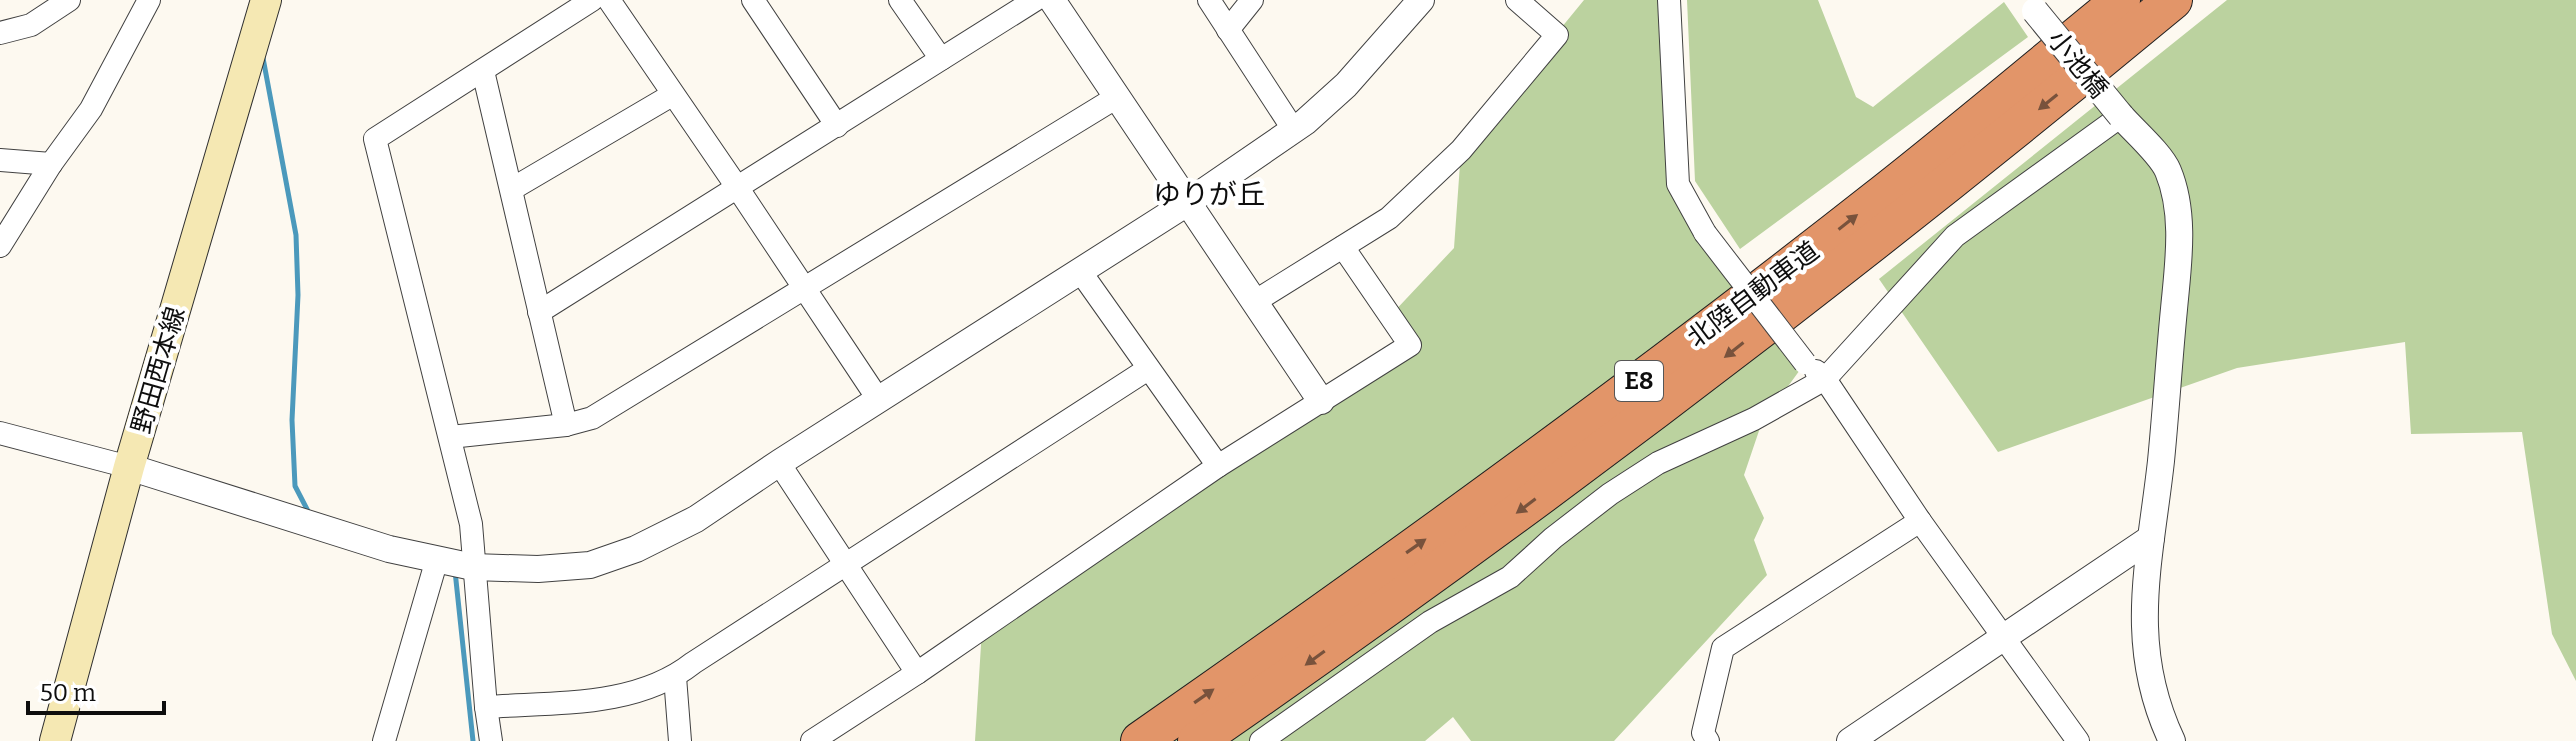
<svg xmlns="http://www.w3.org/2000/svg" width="2576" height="741" font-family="Bitter,'Noto Sans JP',serif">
  <rect width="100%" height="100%" fill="#fdf9f0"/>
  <g fill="#bbd29f">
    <path d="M 1584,0 L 1669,0 L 1678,184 L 1805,363 L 1762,422 L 1744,475 L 1764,518 L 1754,540 L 1767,575 L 1614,741 L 1471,741 L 1453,717 L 1425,741 L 975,741 L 982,629 L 1409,345 L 1390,316 L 1454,248 L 1461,150 Z"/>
    <path d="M 1687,0 L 1818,0 L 1856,97 L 1873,107 L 2004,2 L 2028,37 L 1740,249 L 1695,181 Z"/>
    <path d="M 2227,0 L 2576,0 L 2576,681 L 2552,634 L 2522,432 L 2411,434 L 2405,342 L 2237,368 L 1998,452 L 1879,279 Z"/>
  </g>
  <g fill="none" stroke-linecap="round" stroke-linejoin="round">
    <g stroke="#4b99bc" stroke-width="5">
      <path d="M 263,58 L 296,235 L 298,295 L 292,420 L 295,486 L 309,513"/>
      <path d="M 455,571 L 473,741"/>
    </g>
    <g stroke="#414141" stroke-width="24">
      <g id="minor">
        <path d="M 592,0 L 375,139 L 471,524 L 486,707 C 555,702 636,708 693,663 L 1148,369"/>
        <path d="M 609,0 L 737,187 L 878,399"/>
        <path d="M 753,0 L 837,126"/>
        <path d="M 900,0 L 941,59"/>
        <path d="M 1209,0 L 1293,129"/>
        <path d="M 1669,0 L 1678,184 L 1705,233"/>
        <path d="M 1228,30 L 1252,0"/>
        <path d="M 0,33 L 31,25 L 69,0"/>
        <path d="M 483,71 L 566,425"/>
        <path d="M 0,160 L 51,164"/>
        <path d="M 512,189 L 672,95"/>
        <path d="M 0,246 L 51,164 L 91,109 L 149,0"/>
        <path d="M 1080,271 L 1218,466"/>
        <path d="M 1254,302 L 1389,218 L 1461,150 L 1557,35 L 1517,0"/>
        <path d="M 539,312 L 1035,0"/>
        <path d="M 1816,371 L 1825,379 L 1920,521 L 2078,741"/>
        <path d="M 0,433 L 129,467"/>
        <path d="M 450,437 L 566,425 L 592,418 L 1117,97"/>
        <path d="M 779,463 L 917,673"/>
        <path d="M 675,677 L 680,741"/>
        <path d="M 486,707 L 491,741"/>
        <path d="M 384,741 L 437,559"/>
        <path d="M 812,741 L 917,673 L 1218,466 L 1410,345 L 1343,247"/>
        <path d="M 1261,741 L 1430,622 L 1510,577 L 1553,538 L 1610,494 L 1658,463 L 1754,419 L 1825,379 L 1955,236 L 2121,116"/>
        <path d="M 1708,741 L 1703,733 L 1723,648 L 1920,521"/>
      </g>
    </g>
    <g stroke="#414141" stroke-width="28">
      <g id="tertiary">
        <path d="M 1052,0 L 1321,401"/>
        <path d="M 2121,116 C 2134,131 2161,154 2168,171 C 2186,214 2178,265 2174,309 C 2169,360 2166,410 2161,461 C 2150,561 2126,644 2172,741"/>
        <path d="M 129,467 L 389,549 L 473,567 L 538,569 L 590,565 L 636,549 L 696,519 L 779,463 L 1187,203 L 1305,122 L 1346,85 L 1421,0"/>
        <path d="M 1850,741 L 2151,538"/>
      </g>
    </g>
    <g stroke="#303030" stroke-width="32">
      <path id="secondary" d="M 55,741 L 129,467 L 266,0"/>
    </g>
    <g stroke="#1f1f1f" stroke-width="40">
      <g id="motorway">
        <path d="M 1140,741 C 1390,567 1637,388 1877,199 C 1960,134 2040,66 2121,0"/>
        <path d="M 1197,741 C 1533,509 1858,261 2173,0"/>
      </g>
    </g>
    <use href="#minor" stroke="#fff" stroke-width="22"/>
    <use href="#tertiary" stroke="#fff" stroke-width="26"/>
    <use href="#secondary" stroke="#f5e8b3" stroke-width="30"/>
    <use href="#motorway" stroke="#e29569" stroke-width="38"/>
    <g stroke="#414141" stroke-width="24" stroke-linecap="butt">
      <path id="minor-bridge" d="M 1705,233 L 1805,363"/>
    </g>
    <g stroke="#414141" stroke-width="28" stroke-linecap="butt">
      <path id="tertiary-bridge" d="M 2035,11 L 2121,116"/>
    </g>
    <use href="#minor-bridge" stroke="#fff" stroke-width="22"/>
    <use href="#tertiary-bridge" stroke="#fff" stroke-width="26"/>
  </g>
  <defs><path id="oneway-solid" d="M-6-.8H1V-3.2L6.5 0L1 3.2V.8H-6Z" transform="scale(2)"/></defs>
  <g fill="#78523c">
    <use href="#oneway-solid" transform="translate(2048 102) rotate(141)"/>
    <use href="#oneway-solid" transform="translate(1848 222) rotate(-38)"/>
    <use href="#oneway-solid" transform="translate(1734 350) rotate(142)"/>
    <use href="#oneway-solid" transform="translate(1526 506) rotate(143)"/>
    <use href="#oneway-solid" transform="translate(1416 546) rotate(-35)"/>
    <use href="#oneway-solid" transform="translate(1315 658) rotate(144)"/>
    <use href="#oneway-solid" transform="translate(1204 696) rotate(-35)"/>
  </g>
  <g text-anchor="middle" stroke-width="8" stroke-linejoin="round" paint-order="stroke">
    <rect fill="#fff" stroke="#565656" stroke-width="2" x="1615" y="361" width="48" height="40" rx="6"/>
    <g font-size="24" font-weight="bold" fill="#0e0e0e">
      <text x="1639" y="389">E8</text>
    </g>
    <g font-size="26" fill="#0e0e0e" stroke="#fff">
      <text transform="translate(2078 64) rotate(51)" y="9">小池橋</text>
      <text transform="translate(1753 294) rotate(-37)" y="9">北陸自動車道</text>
      <text transform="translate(158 370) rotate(-74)" y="9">野田西本線</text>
    </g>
    <g font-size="28" fill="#0e0e0e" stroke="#fff">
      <text x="1209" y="204">ゆりが丘</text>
    </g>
  </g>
  <path d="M28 701v12h136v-12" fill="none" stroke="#0e0e0e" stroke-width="4"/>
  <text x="40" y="701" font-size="24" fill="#0e0e0e" stroke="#ffffff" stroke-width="6" paint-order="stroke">50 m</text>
</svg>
